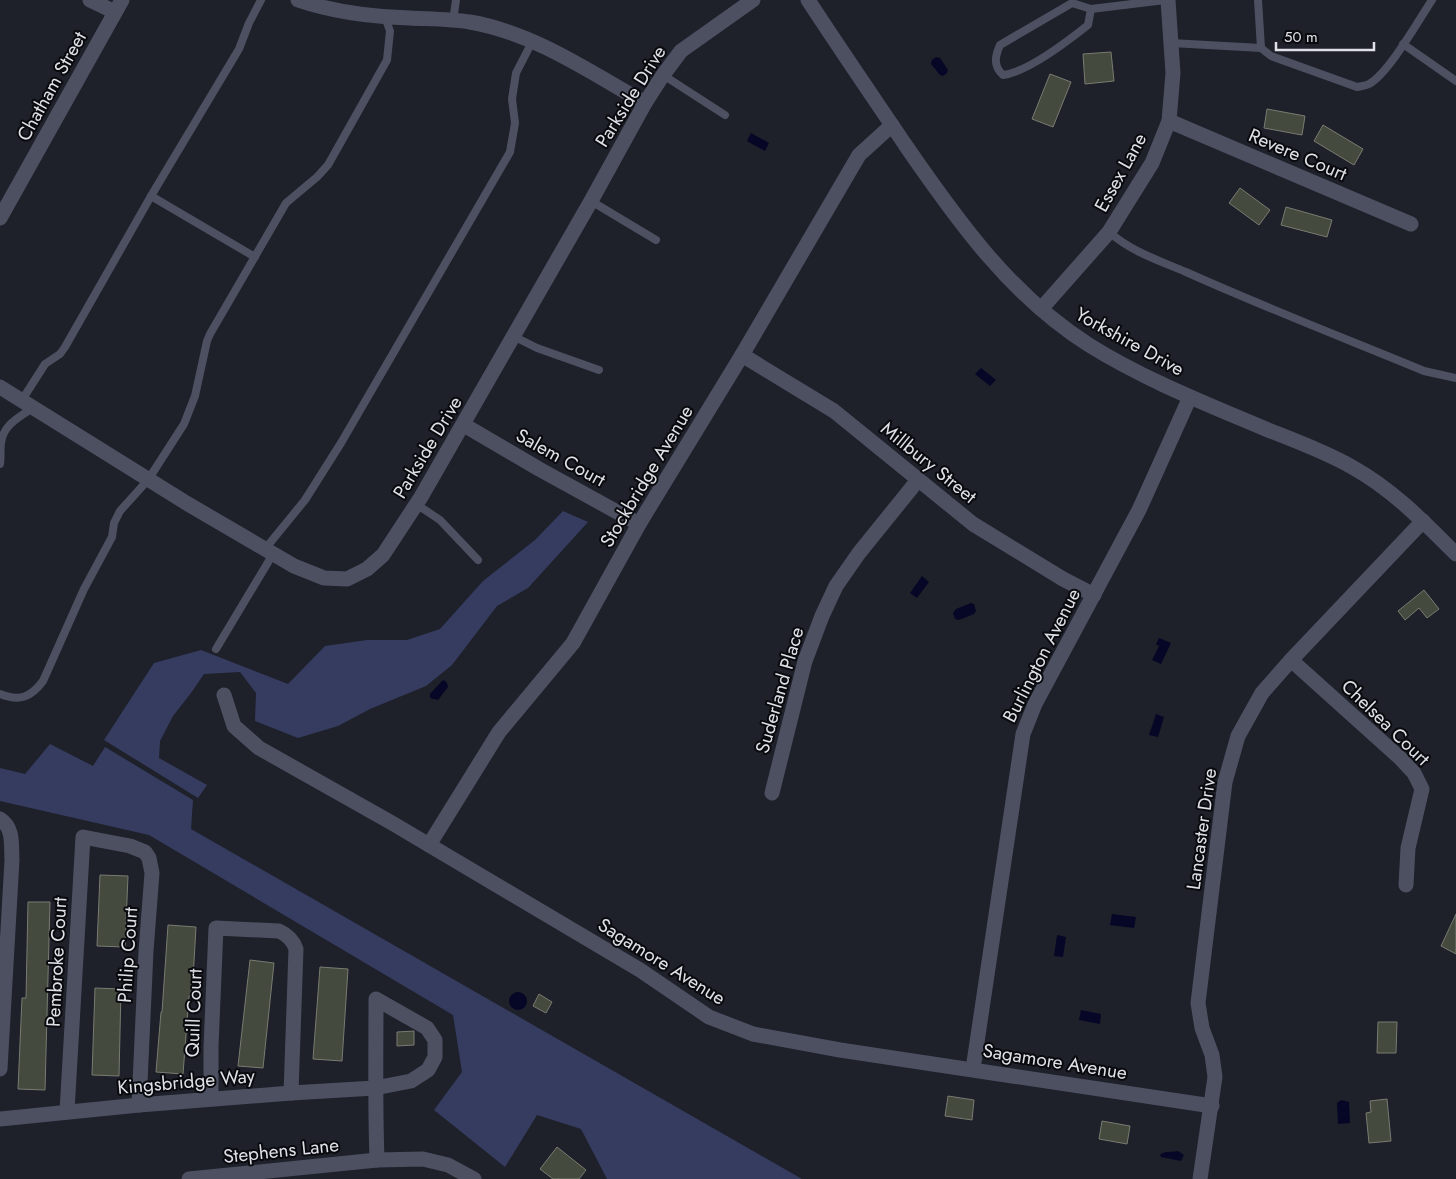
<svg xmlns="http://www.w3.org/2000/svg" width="1456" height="1179" font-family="Jost,sans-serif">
  <rect width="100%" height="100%" fill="#1e202a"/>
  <g fill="#363c60">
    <path d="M 563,511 L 588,522 L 528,588 L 497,606 L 452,665 L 426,686 L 370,709 L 338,726 L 298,738 L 255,721 L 256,693 L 240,672 L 204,674 L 191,693 L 173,716 L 160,741 L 159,758 L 207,785 L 198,798 L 104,740 L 154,663 L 201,650 L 288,684 L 325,646 L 367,640 L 407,640 L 440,629 L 483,581 L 535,540 Z"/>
    <path d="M 50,744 L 93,766 L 105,747 L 193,800 L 191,829 L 802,1179 L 607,1179 L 581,1129 L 537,1115 L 505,1167 L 434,1110 L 462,1072 L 453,1015 L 149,835 L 0,801 L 0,768 L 25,774 Z"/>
  </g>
  <g fill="#060626">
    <path d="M 936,57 L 940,58 L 948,70 L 947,73 L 943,76 L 940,75 L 931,64 L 932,60 Z"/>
    <path d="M 751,133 L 769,143 L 765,151 L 747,141 Z"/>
    <path d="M 981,368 L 996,380 L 990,386 L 975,374 Z"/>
    <path d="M 922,576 L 929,582 L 917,598 L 910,593 Z"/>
    <path d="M 971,603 L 974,604 L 976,611 L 974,614 L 959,620 L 955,619 L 953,613 L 956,609 Z"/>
    <path d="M 1159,638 L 1171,643 L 1161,664 L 1152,660 L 1159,646 L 1156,644 Z"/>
    <path d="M 444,680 L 447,683 L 448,687 L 438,700 L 430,698 L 430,694 L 442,681 Z"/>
    <path d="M 1156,714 L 1164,717 L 1158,737 L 1149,735 Z"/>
    <path d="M 1112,914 L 1136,917 L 1134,928 L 1110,925 Z"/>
    <path d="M 1057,935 L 1066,937 L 1063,957 L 1054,956 Z"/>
    <circle cx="518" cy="1001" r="9"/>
    <path d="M 1081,1010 L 1101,1014 L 1100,1024 L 1079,1020 Z"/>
    <path d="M 1341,1100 L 1349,1102 L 1350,1123 L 1338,1124 L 1337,1103 Z"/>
    <path d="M 1178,1151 L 1184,1155 L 1181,1161 L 1161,1157 L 1160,1155 C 1165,1150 1172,1153 1178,1151 Z"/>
  </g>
  <g fill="#454a3f" stroke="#787c71">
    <path d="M 1111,52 L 1114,81 L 1085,84 L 1083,54 Z"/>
    <path d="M 1050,74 L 1071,82 L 1053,127 L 1032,119 Z"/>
    <path d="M 1267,109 L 1305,116 L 1302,135 L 1264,128 Z"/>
    <path d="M 1323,125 L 1363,149 L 1354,165 L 1314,141 Z"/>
    <path d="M 1240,188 L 1270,210 L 1259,225 L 1229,203 Z"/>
    <path d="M 1286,207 L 1332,220 L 1327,237 L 1281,225 Z"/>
    <path d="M 1424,590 L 1439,609 L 1427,618 L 1419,608 L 1405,620 L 1398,611 Z"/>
    <path d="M 100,875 L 128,876 L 125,947 L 97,946 Z"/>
    <path d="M 28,902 L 50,902 L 45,1090 L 18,1089 L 22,998 L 26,998 Z"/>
    <path d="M 1456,914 L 1456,954 L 1441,946 Z"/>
    <path d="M 168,925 L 196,927 L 192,996 L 189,996 L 183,1074 L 156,1072 L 161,1012 L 162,1012 Z"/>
    <path d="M 250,960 L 274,963 L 263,1068 L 238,1066 Z"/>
    <path d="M 320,967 L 348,969 L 342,1061 L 313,1059 Z"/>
    <path d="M 95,988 L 121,989 L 119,1076 L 92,1075 Z"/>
    <path d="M 539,994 L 552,1002 L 546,1013 L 533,1006 Z"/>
    <path d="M 1378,1022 L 1397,1022 L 1396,1053 L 1377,1053 Z"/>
    <path d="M 414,1031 L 414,1045 L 397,1046 L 397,1032 Z"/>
    <path d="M 948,1096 L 974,1100 L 972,1120 L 945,1116 Z"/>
    <path d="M 1387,1099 L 1391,1141 L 1369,1143 L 1366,1113 L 1371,1112 L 1370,1101 Z"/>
    <path d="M 1102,1121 L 1130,1126 L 1127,1144 L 1099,1139 Z"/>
    <path d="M 557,1147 L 586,1170 L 579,1179 L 553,1179 L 540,1169 Z"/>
  </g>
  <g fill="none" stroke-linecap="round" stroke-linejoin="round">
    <g stroke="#4c5061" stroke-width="8">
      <path d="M 1258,0 L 1261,48 L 1271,56 L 1357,87 C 1361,86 1365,86 1369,84 C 1389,73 1418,21 1432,0"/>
      <path d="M 1091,9 L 1088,25 C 1068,41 1028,72 1003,75 C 993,66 995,56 1000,45 L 1072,3 L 1091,9 L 1165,0"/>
      <path d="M 453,21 L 456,0"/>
      <path d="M 1171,43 L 1261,48"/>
      <path d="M 1403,44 L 1456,81"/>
      <path d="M 663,75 L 725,115"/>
      <path d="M 151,196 L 255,257"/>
      <path d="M 591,201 L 656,240"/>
      <path d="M 1109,232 C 1132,252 1158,260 1186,272 C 1264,307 1344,338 1424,371 L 1456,378"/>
      <path d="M 513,336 L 537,348 L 599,370"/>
      <path d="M 22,400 L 45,364 L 60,354 L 65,347 L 151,196 L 239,49 L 249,23 L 261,0"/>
      <path d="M 0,464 C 1,457 0,450 1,443 C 3,425 19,417 33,408"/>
      <path d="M 416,504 L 440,520 L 478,560"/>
      <path d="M 265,549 L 305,500 L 341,443 L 510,152 L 515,123 L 512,99 L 516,73 L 532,42"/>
      <path d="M 216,649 L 273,554"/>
      <path d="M 0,694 C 20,702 31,697 43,681 L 84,589 L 112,537 L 114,523 L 120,511 L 148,480 L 184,424 L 195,396 L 207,341 L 210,334 L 286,203 L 317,177 L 328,165 L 387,60 L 390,31 L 385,17"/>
    </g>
    <g stroke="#4c5061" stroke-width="15">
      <path d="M 90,0 L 115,12"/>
      <path d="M 298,0 C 333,12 372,17 410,18 C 430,19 451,19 470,22 C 534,33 590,72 645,103"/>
      <path d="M 808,0 C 840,49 873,97 906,146 C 957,220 1011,296 1089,345 C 1145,380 1207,404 1268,430 C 1296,441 1326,452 1352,467 C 1392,489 1424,522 1456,554"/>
      <path d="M 1169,121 L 1411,224"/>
      <path d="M 0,218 L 122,0"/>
      <path d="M 1041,309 L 1109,232 L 1152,163 L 1169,121 L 1173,73 L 1168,0"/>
      <path d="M 742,355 L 834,411 L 973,524 L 1063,579 L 1094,595"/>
      <path d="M 0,387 L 188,504 L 294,566 L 324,578 L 347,579 L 367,569 L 383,555 L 421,497 L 591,201 L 645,103 L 663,75 L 681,51 L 753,0"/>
      <path d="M 464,425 L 539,469 L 639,524"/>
      <path d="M 1291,660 L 1400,758 L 1414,773 L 1422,789 L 1408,848 L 1406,885"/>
      <path d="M 224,695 L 234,726 L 259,748 L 392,823 L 640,970 L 709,1017 L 753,1034 L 840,1050 L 1212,1106"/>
      <path d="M 772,793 L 805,661 L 822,616 L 836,586 L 859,553 L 918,480"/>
      <path d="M 0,819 C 14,828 11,844 12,860 L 0,1069"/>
      <path d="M 429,845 L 499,732 L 573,643 L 639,524 L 742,355 L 859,155 L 892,125"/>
      <path d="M 973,1069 L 1023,734 L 1035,704 L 1139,510 L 1190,397"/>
      <path d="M 211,1099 L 211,1047 L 216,928 L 279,931 C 288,935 293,940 296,949 L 291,1093"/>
      <path d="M 67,1111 L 83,837 L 130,846 L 145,852 L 149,858 L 152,873 L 146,951 L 139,1105"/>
      <path d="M 0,1119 L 139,1105 L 291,1093 L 375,1088 L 411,1081 L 428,1070 L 435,1057 L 435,1040 L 427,1028 L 376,999 C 376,1053 375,1106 377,1160"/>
      <path d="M 189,1179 L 377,1160 L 423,1159 L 448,1165 L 474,1179"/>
      <path d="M 1200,1179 L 1215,1077 L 1212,1055 L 1202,1028 L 1198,1003 L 1225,782 L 1238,736 L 1262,693 L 1291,660 L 1423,521"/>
    </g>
  </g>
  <g text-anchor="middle" stroke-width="4" stroke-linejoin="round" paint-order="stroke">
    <g font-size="19" fill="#e0e1e8" stroke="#090a0e">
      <text transform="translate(51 86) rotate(-61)" y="7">Chatham Street</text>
      <text transform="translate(630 96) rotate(-58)" y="7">Parkside Drive</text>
      <text transform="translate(1298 154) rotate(23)" y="7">Revere Court</text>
      <text transform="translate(1120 172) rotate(-61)" y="7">Essex Lane</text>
      <text transform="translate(1130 341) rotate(29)" y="7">Yorkshire Drive</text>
      <text transform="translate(427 447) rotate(-59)" y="7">Parkside Drive</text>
      <text transform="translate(561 457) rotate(29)" y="7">Salem Court</text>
      <text transform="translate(929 462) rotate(39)" y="7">Millbury Street</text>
      <text transform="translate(646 476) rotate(-59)" y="7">Stockbridge Avenue</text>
      <text transform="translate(1041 655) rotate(-63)" y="7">Burlington Avenue</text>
      <text transform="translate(779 690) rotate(-74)" y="7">Suderland Place</text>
      <text transform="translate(1386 722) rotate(44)" y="7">Chelsea Court</text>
      <text transform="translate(1201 829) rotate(-82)" y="7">Lancaster Drive</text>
      <text transform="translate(127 955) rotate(-86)" y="7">Philip Court</text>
      <text transform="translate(662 961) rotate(32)" y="7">Sagamore Avenue</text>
      <text transform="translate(56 962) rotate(-87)" y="7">Pembroke Court</text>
      <text transform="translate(193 1013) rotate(-88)" y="7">Quill Court</text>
      <text transform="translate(1055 1061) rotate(9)" y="7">Sagamore Avenue</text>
      <text transform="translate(186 1081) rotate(-5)" y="7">Kingsbridge Way</text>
      <text transform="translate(281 1150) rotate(-6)" y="7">Stephens Lane</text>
    </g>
  </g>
  <path d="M1276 42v8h98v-8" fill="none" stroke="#e0e1e8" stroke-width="2.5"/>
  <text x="1284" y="42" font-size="15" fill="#e0e1e8" stroke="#090a0e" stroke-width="4" paint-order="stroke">50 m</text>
</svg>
